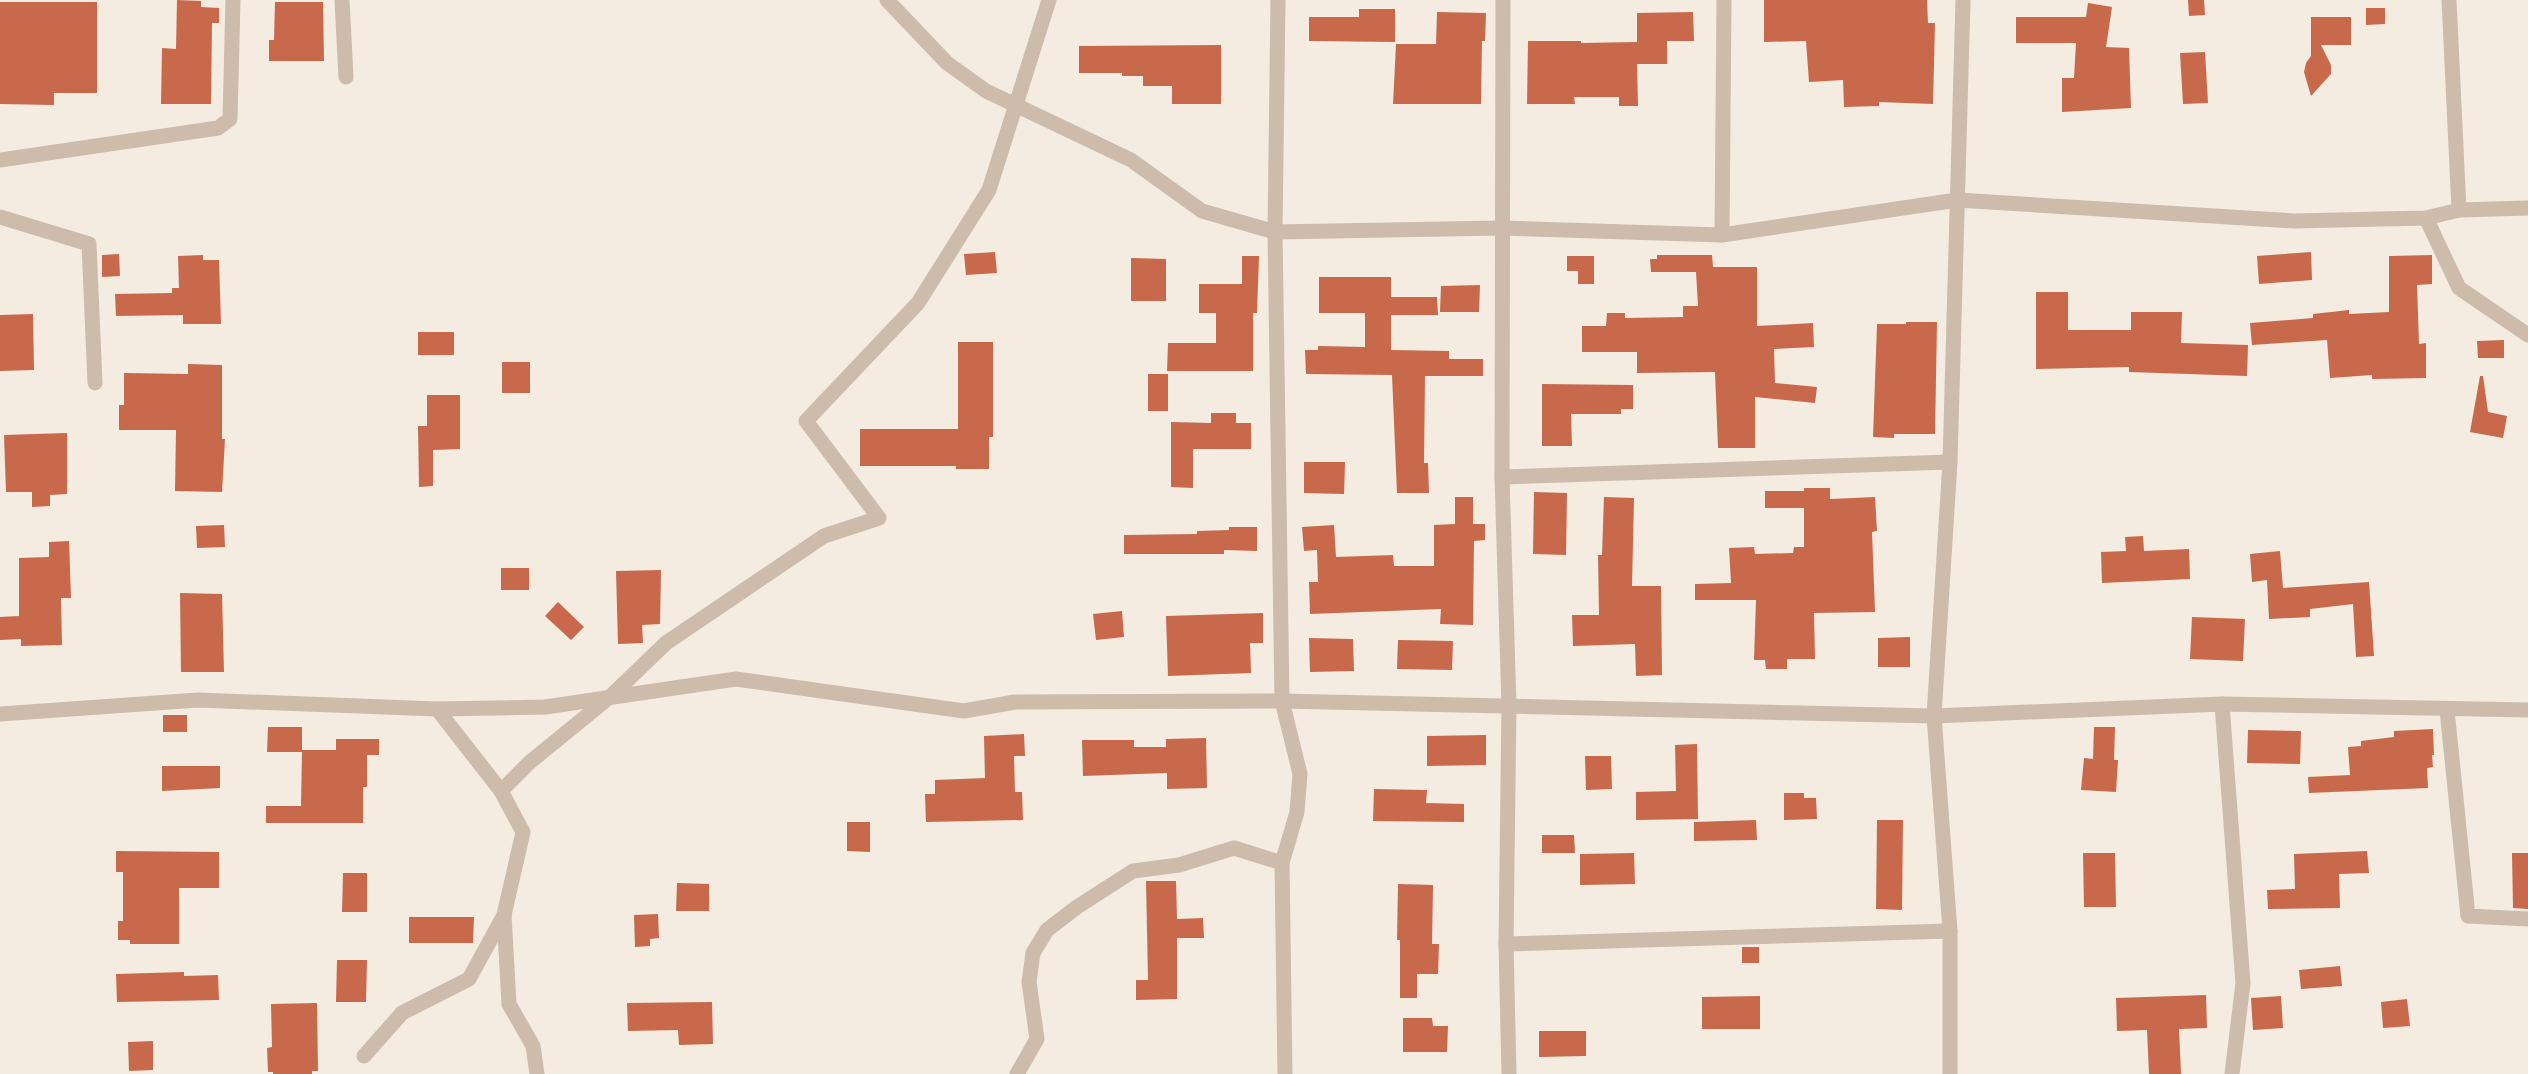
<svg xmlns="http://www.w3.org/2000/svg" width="2528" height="1074" font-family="'Archivo Narrow',sans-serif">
  <rect width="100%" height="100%" fill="#f4ebe1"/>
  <g fill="#c8694b">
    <path d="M 177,0 L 201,1 L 201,7 L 219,8 L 219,23 L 212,23 L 211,104 L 161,104 L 162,48 L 176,49 Z"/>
    <path d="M 1764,0 L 1927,0 L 1928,23 L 1935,23 L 1933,104 L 1879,102 L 1879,106 L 1844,107 L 1843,80 L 1809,82 L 1806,41 L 1764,42 Z"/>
    <path d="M 2188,0 L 2204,0 L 2205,15 L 2189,16 Z"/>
    <path d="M 0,2 L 97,2 L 97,93 L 54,93 L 54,105 L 0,104 Z"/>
    <path d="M 275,2 L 323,2 L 324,61 L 269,61 L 269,40 L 274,40 Z"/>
    <path d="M 2088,3 L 2112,7 L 2106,47 L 2129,48 L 2131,108 L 2062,112 L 2062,78 L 2074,78 L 2076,43 L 2016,43 L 2016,17 L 2086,17 Z"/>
    <path d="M 2366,8 L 2385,8 L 2385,24 L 2366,25 Z"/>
    <path d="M 1359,9 L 1395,9 L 1395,42 L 1309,41 L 1309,17 L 1359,17 Z"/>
    <path d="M 1437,12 L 1486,13 L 1485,41 L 1482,41 L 1481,104 L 1393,104 L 1396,44 L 1436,44 Z"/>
    <path d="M 1693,12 L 1694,41 L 1667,41 L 1667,64 L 1637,64 L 1638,106 L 1619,106 L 1619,97 L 1574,97 L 1575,104 L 1527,104 L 1528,41 L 1581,41 L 1581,43 L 1637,42 L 1637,13 Z"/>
    <path d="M 2311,17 L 2351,17 L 2351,45 L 2321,45 L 2331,65 L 2331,74 L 2311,96 L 2304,72 L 2306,63 L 2311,56 Z"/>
    <path d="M 1221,45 L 1221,104 L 1172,104 L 1172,86 L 1143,86 L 1143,76 L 1122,76 L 1122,73 L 1079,73 L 1079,46 Z"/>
    <path d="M 2205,52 L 2208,103 L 2183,104 L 2180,53 Z"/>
    <path d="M 995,252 L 997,273 L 966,275 L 964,254 Z"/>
    <path d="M 2311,252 L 2312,280 L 2259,284 L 2257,256 Z"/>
    <path d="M 119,254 L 120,276 L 102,277 L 102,255 Z"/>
    <path d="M 203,255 L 203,260 L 219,260 L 221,324 L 183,324 L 183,315 L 116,316 L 115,294 L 172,293 L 172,288 L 179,288 L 178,256 Z"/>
    <path d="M 1657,255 L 1712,255 L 1713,267 L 1757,267 L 1757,326 L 1813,323 L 1814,347 L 1774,349 L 1775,383 L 1817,387 L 1815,403 L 1755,397 L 1755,448 L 1718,448 L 1715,372 L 1637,373 L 1637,352 L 1582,352 L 1582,326 L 1606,326 L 1607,313 L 1625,313 L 1625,318 L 1683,317 L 1683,306 L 1698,306 L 1696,272 L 1651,272 L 1650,259 L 1657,259 Z"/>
    <path d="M 2432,255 L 2432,284 L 2417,285 L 2419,344 L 2426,343 L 2426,378 L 2372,379 L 2372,375 L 2330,378 L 2327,340 L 2252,345 L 2250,323 L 2313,318 L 2313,314 L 2349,310 L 2349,314 L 2389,312 L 2389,256 Z"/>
    <path d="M 1242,256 L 1259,256 L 1257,313 L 1253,313 L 1253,371 L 1167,371 L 1168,343 L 1216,343 L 1216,313 L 1199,313 L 1199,284 L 1242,284 Z"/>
    <path d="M 1567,256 L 1594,256 L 1594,284 L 1578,284 L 1578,271 L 1567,271 Z"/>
    <path d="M 1131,258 L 1166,259 L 1166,301 L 1131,301 Z"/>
    <path d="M 1319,277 L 1391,277 L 1391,297 L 1437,297 L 1438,315 L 1391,315 L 1391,350 L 1449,351 L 1449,359 L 1483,359 L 1483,376 L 1425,376 L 1424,463 L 1428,463 L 1429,493 L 1397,493 L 1392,375 L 1306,374 L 1305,350 L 1318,350 L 1318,346 L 1365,347 L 1365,313 L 1319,313 Z"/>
    <path d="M 1480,285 L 1479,312 L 1440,312 L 1441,286 Z"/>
    <path d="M 2036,292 L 2068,292 L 2068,330 L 2131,330 L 2131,312 L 2182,312 L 2181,343 L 2248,345 L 2247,376 L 2129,372 L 2129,367 L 2036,369 Z"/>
    <path d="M 33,314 L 34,370 L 0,371 L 0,315 Z"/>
    <path d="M 1906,322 L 1937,322 L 1935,434 L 1894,434 L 1894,438 L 1873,437 L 1877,324 L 1906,324 Z"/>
    <rect x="418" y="332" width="36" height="23"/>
    <path d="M 2504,340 L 2504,358 L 2478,358 L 2477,341 Z"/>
    <path d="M 958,342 L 993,342 L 993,437 L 989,437 L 989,469 L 956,469 L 956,466 L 860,466 L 860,429 L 958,429 Z"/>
    <rect x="502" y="362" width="28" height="31"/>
    <path d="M 188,364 L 222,365 L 222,439 L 225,439 L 222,492 L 175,491 L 176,430 L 119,430 L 119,405 L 124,405 L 124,373 L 188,374 Z"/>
    <rect x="1148" y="374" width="20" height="37"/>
    <path d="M 2480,376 L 2483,376 L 2488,412 L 2507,416 L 2503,438 L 2470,432 Z"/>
    <path d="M 1542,384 L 1633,385 L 1633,409 L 1621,409 L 1621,414 L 1571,414 L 1572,446 L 1542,446 Z"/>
    <path d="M 427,395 L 460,395 L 460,449 L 433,450 L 433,486 L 419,487 L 418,426 L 427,426 Z"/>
    <path d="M 1211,413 L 1236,413 L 1236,423 L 1251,423 L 1251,449 L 1193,449 L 1193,488 L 1171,487 L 1171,422 L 1211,423 Z"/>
    <path d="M 67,433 L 67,494 L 50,495 L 50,506 L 32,507 L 32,492 L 6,492 L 4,435 Z"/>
    <path d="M 1304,462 L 1345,462 L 1344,494 L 1304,493 Z"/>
    <path d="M 1804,488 L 1830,488 L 1830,499 L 1875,497 L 1877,531 L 1872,532 L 1875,612 L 1814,613 L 1815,659 L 1787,659 L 1787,669 L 1766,669 L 1765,660 L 1754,660 L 1756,600 L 1695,600 L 1695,584 L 1731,583 L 1729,548 L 1754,547 L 1755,554 L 1793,553 L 1794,547 L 1804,547 L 1804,508 L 1765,508 L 1765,491 L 1804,491 Z"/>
    <path d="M 1534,492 L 1567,493 L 1566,555 L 1533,554 Z"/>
    <path d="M 1455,497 L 1473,497 L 1473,524 L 1485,524 L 1485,540 L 1474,541 L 1473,625 L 1440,624 L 1441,609 L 1310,614 L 1309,582 L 1318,582 L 1317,550 L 1304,551 L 1302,527 L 1334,525 L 1336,557 L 1393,555 L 1394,566 L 1434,566 L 1434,525 L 1455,524 Z"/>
    <path d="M 1604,497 L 1634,498 L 1632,586 L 1661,586 L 1662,675 L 1636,676 L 1635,644 L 1573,646 L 1572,615 L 1599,615 L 1598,555 L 1602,555 Z"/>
    <path d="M 224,525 L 225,547 L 197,548 L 196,526 Z"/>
    <path d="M 1229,527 L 1257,527 L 1257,551 L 1224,550 L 1224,554 L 1124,554 L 1124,535 L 1197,534 L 1197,531 L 1229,530 Z"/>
    <path d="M 2143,536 L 2144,551 L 2189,549 L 2190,579 L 2102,583 L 2101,552 L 2126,551 L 2125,537 Z"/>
    <path d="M 69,541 L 71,598 L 61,598 L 62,645 L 21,646 L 21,639 L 0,640 L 0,617 L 19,616 L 19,558 L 49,557 L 49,542 Z"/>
    <path d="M 2280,551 L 2283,588 L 2369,582 L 2374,656 L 2356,657 L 2353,604 L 2310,609 L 2310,617 L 2269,619 L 2267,580 L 2252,582 L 2250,554 Z"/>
    <rect x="501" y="568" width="28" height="22"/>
    <path d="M 661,570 L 660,624 L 642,625 L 643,643 L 618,644 L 616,571 Z"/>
    <path d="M 180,593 L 222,594 L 224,672 L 181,672 Z"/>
    <path d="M 558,602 L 584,627 L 571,640 L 545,616 Z"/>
    <path d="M 1122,611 L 1124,637 L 1096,640 L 1093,614 Z"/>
    <path d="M 1263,613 L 1263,643 L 1250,643 L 1251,673 L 1168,676 L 1166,616 Z"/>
    <path d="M 2192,617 L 2245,619 L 2243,661 L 2190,659 Z"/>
    <path d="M 1910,637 L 1910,667 L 1878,667 L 1878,638 Z"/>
    <path d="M 1309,638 L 1353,639 L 1354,671 L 1310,672 Z"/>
    <path d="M 1398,640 L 1453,641 L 1452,670 L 1397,669 Z"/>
    <rect x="163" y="715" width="24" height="17"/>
    <path d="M 268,727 L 302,727 L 302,750 L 336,750 L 336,739 L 379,739 L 379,755 L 367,755 L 367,787 L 363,787 L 363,823 L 266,823 L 266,806 L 301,806 L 302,752 L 267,752 Z"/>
    <path d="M 2094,727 L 2115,727 L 2114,760 L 2118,760 L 2116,792 L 2081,790 L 2084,758 L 2093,759 Z"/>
    <path d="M 2433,729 L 2434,755 L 2432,755 L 2433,767 L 2427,768 L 2428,788 L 2309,793 L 2308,777 L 2350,775 L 2348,747 L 2361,746 L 2361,741 L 2394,737 L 2394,731 Z"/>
    <path d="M 2248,730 L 2301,731 L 2300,764 L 2247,763 Z"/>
    <path d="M 1024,734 L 1025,756 L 1014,756 L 1015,792 L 1022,792 L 1023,820 L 926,822 L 925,794 L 935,794 L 935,780 L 985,778 L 984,736 Z"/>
    <path d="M 1486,735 L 1486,765 L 1427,766 L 1427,736 Z"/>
    <path d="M 1206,738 L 1207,788 L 1167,789 L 1167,773 L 1083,776 L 1082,740 L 1134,740 L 1134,747 L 1166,747 L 1166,739 Z"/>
    <path d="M 1697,744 L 1698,819 L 1636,820 L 1636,792 L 1676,791 L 1675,745 Z"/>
    <path d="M 1585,756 L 1611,756 L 1612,789 L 1586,790 Z"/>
    <path d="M 162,766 L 220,766 L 220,788 L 162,791 Z"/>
    <path d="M 1374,789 L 1427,790 L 1426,803 L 1464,804 L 1464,822 L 1373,821 Z"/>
    <path d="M 1784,793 L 1804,793 L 1804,798 L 1816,798 L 1817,819 L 1784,820 Z"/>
    <path d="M 1756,820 L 1757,840 L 1694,841 L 1694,822 Z"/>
    <path d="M 1877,820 L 1903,820 L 1902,910 L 1876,909 Z"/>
    <path d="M 847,822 L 870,822 L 870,852 L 847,851 Z"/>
    <path d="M 1542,835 L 1574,835 L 1575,853 L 1542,853 Z"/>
    <path d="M 116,851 L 219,852 L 219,888 L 179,888 L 179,944 L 130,944 L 130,940 L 118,940 L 118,921 L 123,921 L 123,872 L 116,872 Z"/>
    <path d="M 2367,851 L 2369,873 L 2339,874 L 2340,908 L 2268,909 L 2267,890 L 2295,889 L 2294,854 Z"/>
    <path d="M 1634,853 L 1635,884 L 1580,885 L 1580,854 Z"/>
    <path d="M 2083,853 L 2115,853 L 2116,907 L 2084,907 Z"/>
    <path d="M 2512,853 L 2528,853 L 2528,909 L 2513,908 Z"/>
    <path d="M 343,873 L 367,873 L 367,912 L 342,912 Z"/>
    <path d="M 1146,881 L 1176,881 L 1177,919 L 1203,918 L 1204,938 L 1177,938 L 1177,999 L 1136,1000 L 1136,980 L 1148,980 Z"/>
    <path d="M 677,883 L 709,884 L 709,911 L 676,911 Z"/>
    <path d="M 1398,884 L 1433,885 L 1432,944 L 1439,944 L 1438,974 L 1417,974 L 1417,998 L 1400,998 L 1400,940 L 1397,940 Z"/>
    <path d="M 658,914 L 659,938 L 650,939 L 650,946 L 635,947 L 634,915 Z"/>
    <path d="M 409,917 L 474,917 L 473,943 L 409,943 Z"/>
    <rect x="1742" y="947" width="17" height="16"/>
    <path d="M 337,960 L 367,960 L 366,1002 L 336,1002 Z"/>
    <path d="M 2340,966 L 2342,986 L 2301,989 L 2299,970 Z"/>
    <path d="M 184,972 L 184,976 L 218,975 L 219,1000 L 117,1002 L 116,974 Z"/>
    <path d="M 2206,995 L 2207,1028 L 2179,1029 L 2181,1074 L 2149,1074 L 2147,1030 L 2117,1031 L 2116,998 Z"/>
    <path d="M 1760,996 L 1760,1029 L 1702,1029 L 1702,997 Z"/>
    <path d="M 2281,996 L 2283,1028 L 2253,1030 L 2251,998 Z"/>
    <path d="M 2407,999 L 2410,1026 L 2383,1028 L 2381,1002 Z"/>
    <path d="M 712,1002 L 713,1044 L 679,1045 L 678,1030 L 628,1031 L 627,1003 Z"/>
    <path d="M 317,1003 L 318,1071 L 312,1071 L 312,1074 L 273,1074 L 273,1072 L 268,1072 L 267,1048 L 272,1047 L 271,1004 Z"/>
    <path d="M 1403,1018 L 1432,1018 L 1433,1026 L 1448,1026 L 1447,1052 L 1403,1052 Z"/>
    <path d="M 1539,1031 L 1586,1031 L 1586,1056 L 1539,1057 Z"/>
    <path d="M 153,1041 L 153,1070 L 129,1071 L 128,1042 Z"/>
  </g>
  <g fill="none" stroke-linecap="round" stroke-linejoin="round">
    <g stroke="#cdbbac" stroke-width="15">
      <path d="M 342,0 L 346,77"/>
      <path d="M 887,0 L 947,63 L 986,91 L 1131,160 L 1202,211 L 1275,232 L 1501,228 L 1722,235 L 1957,200 L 2294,221 L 2426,218 L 2459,210 L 2528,208"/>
      <path d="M 1278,0 L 1275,232 L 1282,701 L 1300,774 L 1297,812 L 1282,863 L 1285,1074"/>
      <path d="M 1503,0 L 1502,477 L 1509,705 L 1506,944 L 1509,1074"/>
      <path d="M 2449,0 L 2459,210"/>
      <path d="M 0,160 L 218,128 L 230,119 L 233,0"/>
      <path d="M 0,217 L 89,244 L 95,383"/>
      <path d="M 2426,218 L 2459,288 L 2528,335"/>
      <path d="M 1722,235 L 1724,0"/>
      <path d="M 1502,477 L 1950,462"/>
      <path d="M 2222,704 L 2243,983 L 2232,1074"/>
      <path d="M 437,709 L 501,791"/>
      <path d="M 2447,710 L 2468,916 L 2528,919"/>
      <path d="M 0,714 L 198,700 L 437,709 L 545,707 L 736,679 L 964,711 L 1015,702 L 1282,701 L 1934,716 L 2222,704 L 2528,710"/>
      <path d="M 504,915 L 509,1004 L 533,1046 L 537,1074"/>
      <path d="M 1506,944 L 1950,931"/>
      <path d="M 364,1056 L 402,1013 L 469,979 L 504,915 L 523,832 L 501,791 L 530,762 L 611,696 L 666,643 L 824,536 L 879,518 L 806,421 L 918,303 L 989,190 L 1049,0"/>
      <path d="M 1017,1074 L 1037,1039 L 1029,982 L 1033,953 L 1047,930 L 1077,907 L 1133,871 L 1179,865 L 1234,848 L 1282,863"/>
      <path d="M 1950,1074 L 1950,931 L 1934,716 L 1950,462 L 1963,0"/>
    </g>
  </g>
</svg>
